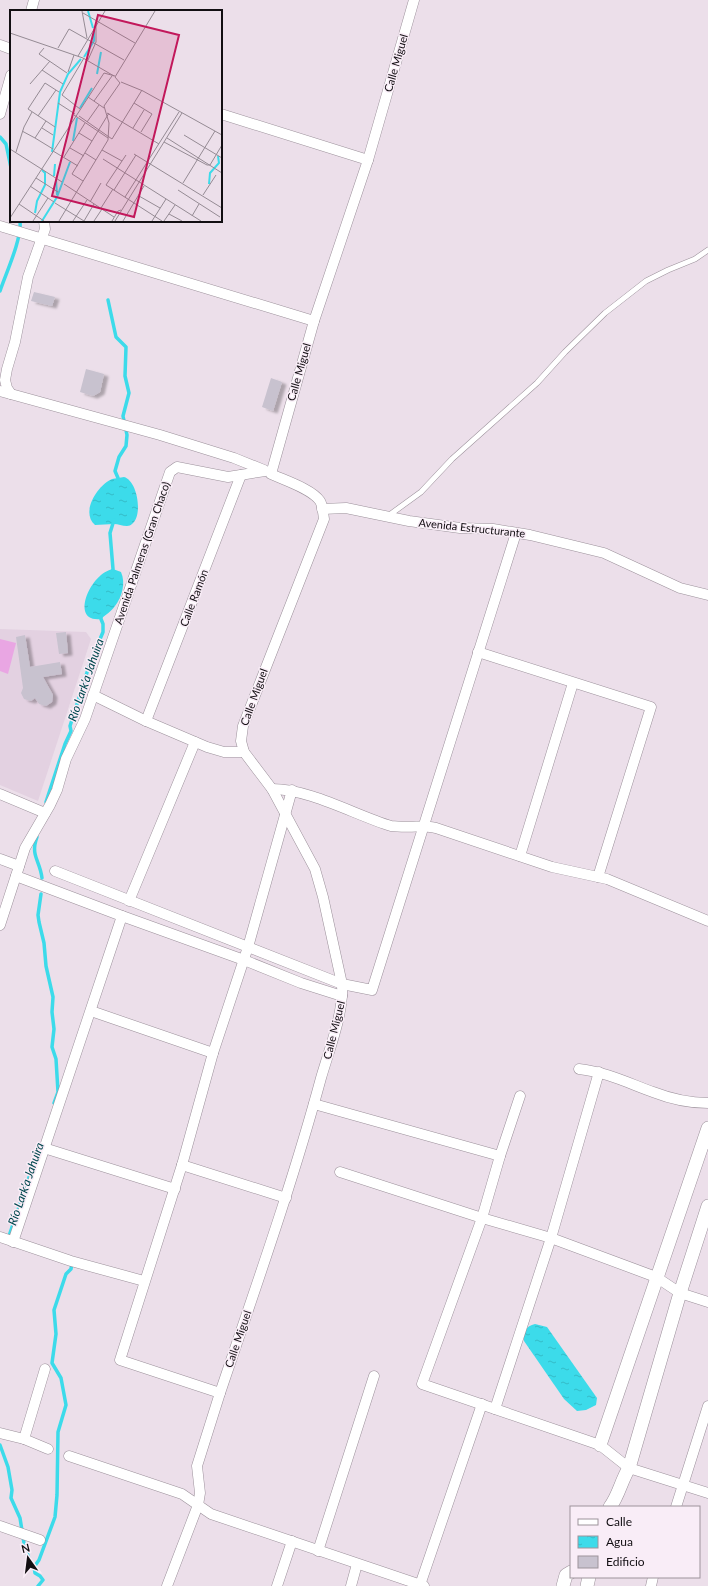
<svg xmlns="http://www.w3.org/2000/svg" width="708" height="1586" font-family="Lato,sans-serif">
  <defs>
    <pattern id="water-ripples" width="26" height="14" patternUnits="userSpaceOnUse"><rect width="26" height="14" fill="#3cdbea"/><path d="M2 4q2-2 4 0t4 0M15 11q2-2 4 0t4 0" fill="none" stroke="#34bbc8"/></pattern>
    <filter id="shadow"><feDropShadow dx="4.5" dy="2.5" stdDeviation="1" flood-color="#0004"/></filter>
  </defs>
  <rect width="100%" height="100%" fill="#ecdfea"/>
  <path fill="#e3d1e1" d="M 0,629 L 86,632 L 91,639 L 38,801 L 0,785 Z"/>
  <path fill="#e9a6e3" d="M 0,639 L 16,643 L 8,674 L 0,671 Z"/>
  <g fill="url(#water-ripples)">
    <path d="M 124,477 C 138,481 143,516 132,524 C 131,525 129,526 127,526 C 122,526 118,524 114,524 C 108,524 101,525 95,525 C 80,512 98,485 112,479 C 116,478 120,478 124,477 Z"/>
    <path d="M 113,569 L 121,572 C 126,583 122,597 115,606 C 112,611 105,615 101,619 C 69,623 90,573 113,569 Z"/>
    <path d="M 535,1324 L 547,1327 L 597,1398 L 596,1405 L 586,1410 L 577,1411 L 564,1399 L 524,1341 C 522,1332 526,1326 535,1324 Z"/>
  </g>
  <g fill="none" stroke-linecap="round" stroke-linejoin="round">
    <g stroke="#3cdbea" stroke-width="3.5">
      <path d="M 0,137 L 6,144 L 11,168"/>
      <path d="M 0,291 C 6,273 22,239 20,221"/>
      <path d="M 108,300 L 116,337 L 126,347 L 125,376 L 129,393 L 123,416 L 127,435 L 126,446 L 119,457 L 115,471 L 118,478 L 118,482"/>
      <path d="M 112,573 L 113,569 L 110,533 L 114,520"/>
      <path d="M 46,802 L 65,744 L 71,731 L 70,726 L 90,663 L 103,632 L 103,624 L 101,619 L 101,615"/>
      <path d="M 37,837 C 30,856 40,860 42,878"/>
      <path d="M 41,894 L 38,915 L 39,922 L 44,943 L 46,966 L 53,997 L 52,1012 L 54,1029 L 52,1047 L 56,1059 L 58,1092 L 54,1103"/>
      <path d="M 11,1236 L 9,1236 L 40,1145"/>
      <path d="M 0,1445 L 8,1467 L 12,1490 L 11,1498 L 20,1518 L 24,1543 L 30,1562 L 34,1567"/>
      <path d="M 38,1586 L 43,1580 L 40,1576 L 35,1573 L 34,1567 L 39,1560 L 55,1517 L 57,1495 L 58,1432 L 66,1405 L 61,1378 L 52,1363 L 56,1334 L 54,1310 L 66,1274 L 71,1269 L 72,1262"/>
    </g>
  </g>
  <g fill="#c8c2cf" filter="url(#shadow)">
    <path d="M 34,292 L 55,297 L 52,306 L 31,301 Z"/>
    <path d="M 86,369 L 104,374 L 100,392 L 93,396 L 80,392 Z"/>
    <path d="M 271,378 L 282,382 L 273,411 L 262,407 Z"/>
    <path d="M 66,632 L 68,653 L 59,654 L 56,633 Z"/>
    <path d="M 25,635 L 30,667 L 60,662 L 62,674 L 43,677 L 53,695 L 52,702 L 46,706 L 39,704 L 35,698 L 31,701 L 24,699 L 21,693 L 23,688 L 16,637 Z"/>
  </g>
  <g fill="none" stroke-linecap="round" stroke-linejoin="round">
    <g stroke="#9c919b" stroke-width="6">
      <path id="service" d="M 388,516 L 421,492 L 452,459 L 537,383 L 565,352 L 605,313 L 646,281 L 668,270 L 695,259 L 708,250"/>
    </g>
    <g stroke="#9c919b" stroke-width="11">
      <g id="minor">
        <path d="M 31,11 L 34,0"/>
        <path d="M 0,45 L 11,49"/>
        <path d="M 0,114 L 11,75"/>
        <path d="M 221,114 L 368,160"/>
        <path d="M 0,226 L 314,321"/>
        <path d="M 0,391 L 160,435 L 234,458 L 264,470"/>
        <path d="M 11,394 L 7,388 L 5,380 L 7,369 L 15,342 L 28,277 L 45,229 L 44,221"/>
        <path d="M 322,509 L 346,508 L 409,521 L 460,528 L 493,529 L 530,535 L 604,553 L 680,588 L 708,595"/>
        <path d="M 478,652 L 651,707 L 598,877"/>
        <path d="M 93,695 L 146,721 L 207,747 L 224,752 L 244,752"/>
        <path d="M 146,721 L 241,475"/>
        <path d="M 272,789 C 310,789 355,815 391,826 C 407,828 421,825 436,828 L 552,867 L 607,879 L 708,921"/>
        <path d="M 0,794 L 45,813"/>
        <path d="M 520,856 L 573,683"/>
        <path d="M 0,859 L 19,866"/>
        <path d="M 55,871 L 342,984 L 372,990 L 516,533"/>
        <path d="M 16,876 L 122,916 L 244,960 L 301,983 L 342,996"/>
        <path d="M 129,901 L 195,742"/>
        <path d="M 0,925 L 25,848 L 50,805 L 57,790 L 66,759 L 85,719 L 170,472 L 177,467 L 228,477 L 265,471"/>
        <path d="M 91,1011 L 213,1053"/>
        <path d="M 579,1069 C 606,1072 628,1083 653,1092 C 671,1099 689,1103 708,1103"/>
        <path d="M 520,1096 L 500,1156 L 482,1218 L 422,1384 L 600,1445 L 629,1468 L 708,1493"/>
        <path d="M 314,1104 L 500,1156"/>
        <path d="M 44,1148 L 175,1189"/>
        <path d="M 182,1165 L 286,1198"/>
        <path d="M 340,1172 L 482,1218 L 551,1238 L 656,1277 L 680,1293 L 708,1302"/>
        <path d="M 0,1237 L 71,1261 L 144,1281"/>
        <path d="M 13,1242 L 122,916"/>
        <path d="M 220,1393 L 120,1360 L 182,1165 L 213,1053 L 248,947 L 292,790"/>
        <path d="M 495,1409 L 551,1238 L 599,1072"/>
        <path d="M 0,1433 L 24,1439 L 48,1449"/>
        <path d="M 24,1439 L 45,1369"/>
        <path d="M 69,1456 L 182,1494 L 211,1514 L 424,1586"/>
        <path d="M 676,1507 L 708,1406"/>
        <path d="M 0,1526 L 40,1540"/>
        <path d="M 318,1551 L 374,1376"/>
        <path d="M 420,1585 L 482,1404"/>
        <path d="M 167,1586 L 198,1505 L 200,1493 L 197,1466 L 220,1393 C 255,1289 292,1185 321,1078 C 329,1050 344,1013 342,984 L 323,897 L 315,869 L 272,789 L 244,752 L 241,741 L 243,726 L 324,519 C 323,513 323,506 320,501 C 312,489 284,480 271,474 L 314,321 L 368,160 L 414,0"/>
        <path d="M 277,1586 L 292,1541"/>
        <path d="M 351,1586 L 357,1564"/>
        <path d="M 651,1586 L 653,1577"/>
      </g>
    </g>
    <g stroke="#9c919b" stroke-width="14">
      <g id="tertiary">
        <path d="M 600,1445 L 708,1128"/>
        <path d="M 610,1507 C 619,1495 621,1481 629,1468 L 680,1293 L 708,1206"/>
        <path d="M 563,1586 L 566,1575 L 571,1572"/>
        <path d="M 587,1586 L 589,1577"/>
      </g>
    </g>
    <use href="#service" stroke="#fff" stroke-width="5"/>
    <use href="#minor" stroke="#fff" stroke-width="10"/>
    <use href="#tertiary" stroke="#fff" stroke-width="13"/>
  </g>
  <g text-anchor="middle" stroke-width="3" stroke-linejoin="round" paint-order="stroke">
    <g font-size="11" fill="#120e12" stroke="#f9edf7">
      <text transform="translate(396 63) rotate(-74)" y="4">Calle Miguel</text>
      <text transform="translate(299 372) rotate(-74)" y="4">Calle Miguel</text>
      <text transform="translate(472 528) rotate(6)" y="4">Avenida Estructurante</text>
      <text transform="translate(142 553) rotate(-71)" y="4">Avenida Palmeras (Gran Chaco)</text>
      <text transform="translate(194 598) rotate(-69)" y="4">Calle Ramón</text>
      <text transform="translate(254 697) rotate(-70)" y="4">Calle Miguel</text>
      <text transform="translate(334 1030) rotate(-76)" y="4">Calle Miguel</text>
      <text transform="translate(238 1339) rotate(-71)" y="4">Calle Miguel</text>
    </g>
    <g font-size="12" font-style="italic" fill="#00474d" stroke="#f9edf7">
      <text transform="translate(86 680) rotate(-71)" y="4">Río Lark’a Jahuira</text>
      <text transform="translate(26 1184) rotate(-71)" y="4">Río Lark’a Jahuira</text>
    </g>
  </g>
  <g transform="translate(10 10)">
    <rect width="212" height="212" fill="#ecdfea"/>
    <path fill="none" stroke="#3cdbea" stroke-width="2" d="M 78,1 L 83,18M 74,47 L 84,31 L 84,21M 87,64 L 91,42M 70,98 L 82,78M 63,131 L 67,108M 42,142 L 50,82 L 58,64 L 71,49M 44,166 L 45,154M 46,169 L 47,185M 199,174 L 200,163 L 209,153 L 208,146M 25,203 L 27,191 L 35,175 L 35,163 L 32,160M 32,211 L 47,187 L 60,152"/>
    <path fill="none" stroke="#958b94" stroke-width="1" d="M 72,1 L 77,28M 73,3 L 125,33M 0,23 L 73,48 L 104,66M 34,38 L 29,44 L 57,63M 48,38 L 59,19 L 114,50M 68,46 L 95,1M 78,50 L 86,32 L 86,14M 32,60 L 53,74M 58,62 L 64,45M 111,72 L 133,81 L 212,125M 20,74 L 40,51M 78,87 L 94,98M 84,91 L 102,66M 48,93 L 65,104M 124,93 L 142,104 L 131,122M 70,99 L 52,85 L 74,48M 97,103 L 149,134M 64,105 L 98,128M 28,106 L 46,80M 69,106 L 102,129 L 132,80M 36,111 L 25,128 L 43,139M 77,112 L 89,95M 45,117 L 18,99 L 35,73 L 49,82M 32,118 L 43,125M 123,118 L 134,100M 12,121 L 25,128M 69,123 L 82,131M 174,125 L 212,148M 157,128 L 212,163M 154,132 L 197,155 L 200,155 L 212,135M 60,138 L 74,146M 0,139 L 52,172M 92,140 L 112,151M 43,141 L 68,156M 6,142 L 14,117 L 22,102M 75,143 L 86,150M 124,144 L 212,198M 116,145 L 96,175 L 152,211M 54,147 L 75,113M 93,149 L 191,211M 26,168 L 48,182M 73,171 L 62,164 L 99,103M 173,173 L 205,121M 54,174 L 104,207M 20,176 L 44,192M 104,180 L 126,145M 168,180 L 210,207M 193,185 L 206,165M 129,186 L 150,198M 115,187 L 169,102M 80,192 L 91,173M 45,193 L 74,211M 9,194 L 34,211M 91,198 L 103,179M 159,204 L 172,211M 182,206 L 189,194M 0,208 L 94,63 L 105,66M 23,211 L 38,188M 49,211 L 98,130 L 99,113 L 94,96 L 110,73 L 105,67 L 145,1M 63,211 L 77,190M 74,211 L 84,194M 84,211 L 92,199M 102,211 L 108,201 L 111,200M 105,211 L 172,103M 113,211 L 134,176M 142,211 L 156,189M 154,211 L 165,195"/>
    <path fill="#c2185b" fill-opacity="0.15" stroke="#c2185b" stroke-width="2" d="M 88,5 L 169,25 L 124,207 L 42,186 Z"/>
    <rect width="212" height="212" fill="none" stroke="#120e12" stroke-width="2"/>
  </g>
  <rect x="570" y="1506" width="130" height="72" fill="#f9edf7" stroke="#9d949b"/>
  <rect x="578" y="1519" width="20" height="6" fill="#ffffff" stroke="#9d949b"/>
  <text x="606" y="1526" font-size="12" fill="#120e12">Calle</text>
  <rect x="578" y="1536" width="20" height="12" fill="url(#water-ripples)" stroke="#9d949b"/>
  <text x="606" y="1546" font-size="12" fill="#120e12">Agua</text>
  <rect x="578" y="1556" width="20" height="12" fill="#c8c2cf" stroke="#9d949b"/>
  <text x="606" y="1566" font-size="12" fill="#120e12">Edificio</text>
  <g transform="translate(28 1558) rotate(346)" stroke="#f9edf7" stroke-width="3" paint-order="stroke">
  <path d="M0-3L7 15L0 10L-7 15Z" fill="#120e12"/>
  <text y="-6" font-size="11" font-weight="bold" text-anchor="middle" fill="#120e12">N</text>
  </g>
</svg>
